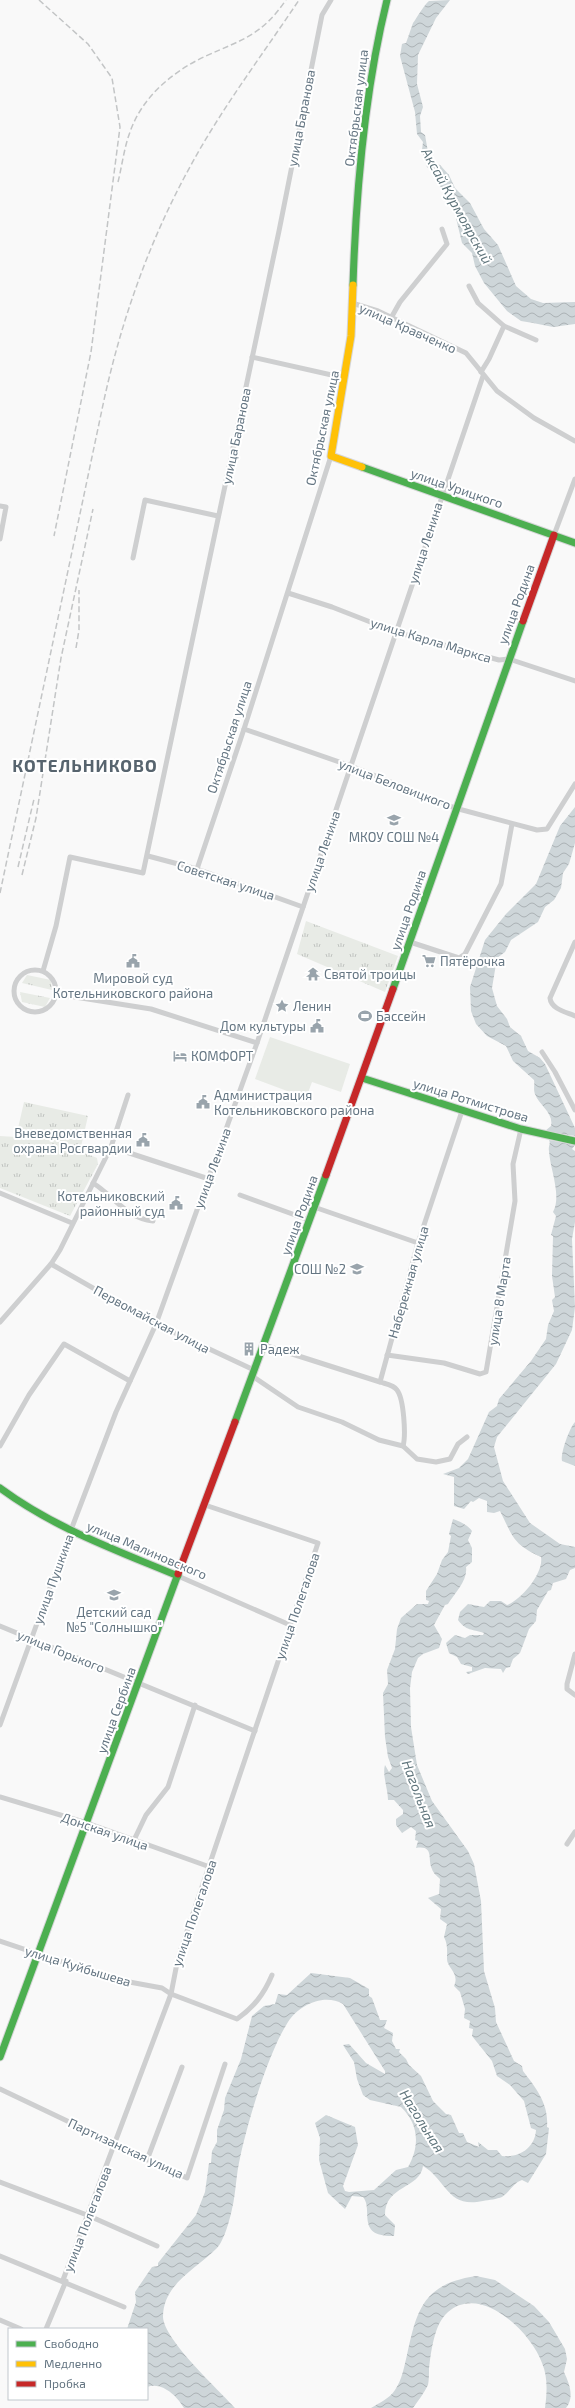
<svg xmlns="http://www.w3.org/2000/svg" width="575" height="2408" font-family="'Exo 2',sans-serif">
  <defs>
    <pattern id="park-tufts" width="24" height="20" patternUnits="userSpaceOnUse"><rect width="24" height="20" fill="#e8ebe6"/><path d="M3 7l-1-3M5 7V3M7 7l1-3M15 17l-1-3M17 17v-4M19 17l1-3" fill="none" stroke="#c0c3c0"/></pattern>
    <pattern id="water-waves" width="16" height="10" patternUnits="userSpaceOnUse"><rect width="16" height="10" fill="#ced6d9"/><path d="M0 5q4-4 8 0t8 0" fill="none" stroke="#abb2b5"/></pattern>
  </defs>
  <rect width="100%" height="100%" fill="#f9f9f9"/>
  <path fill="#e8ebe6" d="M 270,1037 L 350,1064 L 341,1092 L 312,1082 L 306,1098 L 255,1079 Z"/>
  <g fill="url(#park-tufts)">
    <path d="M 306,921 L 398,956 L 385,992 L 297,954 Z"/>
    <path d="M 27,975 L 51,980 L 52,990 L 22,983 Z"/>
    <path d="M 20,992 L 50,998 L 45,1007 L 22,1002 Z"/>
    <path d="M 24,1102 L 88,1116 L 80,1151 L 97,1158 L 98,1164 L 70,1216 L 0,1188 L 0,1136 L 16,1137 Z"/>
  </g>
  <g fill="url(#water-waves)">
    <path d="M 450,0 L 436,18 L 418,55 L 417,84 L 423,107 L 420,116 L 421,132 L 425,135 L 428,152 L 433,163 L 440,165 L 449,175 L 455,188 L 470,203 L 484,229 L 498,245 L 516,286 L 531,299 L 543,303 L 575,302 L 575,324 L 553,327 L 533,323 L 521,321 L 507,311 L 484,283 L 475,266 L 472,253 L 462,243 L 456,218 L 459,212 L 454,210 L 455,206 L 439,185 L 437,175 L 427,167 L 422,150 L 423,142 L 417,134 L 415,112 L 400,56 L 402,44 L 406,43 L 413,23 C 415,21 423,6 429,1 Z"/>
    <path d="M 575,807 L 575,843 L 569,864 L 563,873 L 561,888 L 554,900 L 545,907 L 538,922 L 511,940 L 505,952 L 497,958 L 492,988 L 497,1006 L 507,1019 L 510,1027 L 521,1036 L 528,1051 L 540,1058 L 545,1064 L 575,1128 L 575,1136 L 545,1131 L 551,1126 C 554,1113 539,1105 535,1094 C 533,1089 535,1085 534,1080 L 513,1061 L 506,1046 L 487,1036 L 476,1024 L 471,1011 L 470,987 L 485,940 L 506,914 L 536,884 L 560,826 Z"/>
    <path d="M 549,1140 L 575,1145 L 572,1149 L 575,1151 L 575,1222 L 572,1239 L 575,1307 L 572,1330 L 556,1364 L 497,1437 L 494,1447 L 503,1481 L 530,1523 L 560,1544 L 575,1547 L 575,1568 L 570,1570 L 566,1579 L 553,1583 L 551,1590 L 548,1591 L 537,1610 L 536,1621 L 529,1629 L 520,1653 L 513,1659 L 510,1667 L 506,1668 L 503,1673 L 501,1669 L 485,1668 L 468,1674 L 466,1672 L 472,1671 L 472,1667 L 461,1664 L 457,1657 L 449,1653 L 446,1643 L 455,1635 L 465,1638 L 470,1635 L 483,1635 L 484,1633 C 472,1629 466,1631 458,1620 L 460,1612 L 468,1604 L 484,1607 L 490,1601 L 501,1601 L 507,1605 C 521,1600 544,1573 541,1557 C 513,1544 513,1537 500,1511 L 494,1513 L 487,1512 L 487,1501 L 479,1498 L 473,1502 L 471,1501 L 464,1509 L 454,1506 L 454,1477 L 443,1474 L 459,1468 L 468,1459 L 489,1412 L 497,1406 L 499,1399 L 531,1361 L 546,1339 L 548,1325 L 554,1311 L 552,1300 L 555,1297 L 552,1276 L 553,1236 L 551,1235 L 556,1216 L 553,1212 C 562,1196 550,1169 549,1151 C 548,1146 551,1144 549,1140 Z"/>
    <path d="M 575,1422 L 575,1466 L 562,1461 C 560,1453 570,1427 575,1422 Z"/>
    <path d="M 453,1519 C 459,1521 468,1525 472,1531 L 468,1540 L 472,1548 L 472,1562 L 466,1567 C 468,1580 455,1593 448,1604 L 445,1605 L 434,1625 L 442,1639 L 439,1648 L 423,1654 L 418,1658 L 412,1672 L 410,1688 L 411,1727 L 417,1765 L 432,1801 L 468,1851 L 474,1864 L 481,1901 L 484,1971 L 495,2008 L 496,2022 L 514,2061 L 522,2066 L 523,2071 C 536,2088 549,2104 547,2127 L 549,2128 L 546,2154 L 528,2183 L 522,2180 C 513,2183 510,2192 502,2197 C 497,2199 489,2200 483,2201 C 447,2209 447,2180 423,2166 C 420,2189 385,2185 385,2215 L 395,2225 L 394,2236 C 355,2237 374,2210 363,2197 L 352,2196 L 345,2209 L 328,2193 L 319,2160 L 320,2138 L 315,2123 L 326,2115 L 355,2127 L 358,2145 L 343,2186 L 345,2191 L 349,2192 L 374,2190 L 396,2170 L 408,2167 C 420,2146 419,2124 401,2107 L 370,2100 L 363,2095 L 357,2079 L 354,2062 L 343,2045 L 349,2044 L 366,2063 L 385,2074 L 385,2071 L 343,2004 C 324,1993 299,2005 288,2022 C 268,2053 248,2121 240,2158 C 236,2175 236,2192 232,2209 C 230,2219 224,2241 217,2248 C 198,2268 163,2283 163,2317 C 164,2340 218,2389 235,2408 L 184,2408 C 177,2396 162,2381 147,2387 L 147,2329 L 127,2329 L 136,2302 L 135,2292 L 152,2267 L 158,2266 L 158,2263 L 196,2215 L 205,2192 L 209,2163 L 211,2163 L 212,2151 L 217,2142 L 217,2130 L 224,2110 L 225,2098 L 241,2059 L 252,2016 L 264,2006 L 275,2004 L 278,1994 L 287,1995 L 311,1973 L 350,1978 L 369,1989 L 369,1996 L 372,1998 L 380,2020 L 387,2020 L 384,2028 L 393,2033 L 392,2041 L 396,2049 L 400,2049 L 399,2052 L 406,2059 L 409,2065 L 421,2076 L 433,2101 L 446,2114 L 451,2115 L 459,2133 L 463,2133 L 467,2142 L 479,2147 L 478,2142 L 488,2150 L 497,2150 L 502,2156 C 519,2158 535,2148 536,2130 L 531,2128 L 524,2101 L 510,2085 L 497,2076 L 492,2061 L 472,2036 L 473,2029 L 469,2028 L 470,2021 L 464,2018 L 465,2009 L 460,1992 L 454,1986 C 460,1973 447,1968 447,1959 C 447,1951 448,1945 444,1937 L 447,1924 L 440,1919 L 441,1909 L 428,1898 L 439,1894 L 440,1879 C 437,1876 433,1873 432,1869 C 427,1860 435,1845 416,1848 L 418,1841 L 415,1840 L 416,1831 L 411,1827 L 402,1833 L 396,1825 L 396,1819 L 403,1814 L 403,1810 L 394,1800 L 388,1800 C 388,1789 382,1775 385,1765 L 389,1772 L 392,1768 L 388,1757 L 385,1737 L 383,1693 L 388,1684 L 387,1670 L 395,1649 L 397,1629 L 401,1618 L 417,1604 L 428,1604 L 429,1601 L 426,1600 L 426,1591 L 437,1574 L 442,1560 L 448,1552 L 451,1536 L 449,1534 Z"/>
    <path d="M 476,2276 L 495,2280 L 534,2306 L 549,2322 L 565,2349 L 567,2359 L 564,2372 C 569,2383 575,2397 566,2408 L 545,2408 C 547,2393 548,2377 542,2363 C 531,2332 481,2283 448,2312 C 434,2324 431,2352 429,2369 C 429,2374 429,2380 428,2385 C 424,2393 418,2401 413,2408 L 371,2408 C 379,2403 389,2399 395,2390 C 402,2380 404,2367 407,2355 C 417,2308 424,2284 476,2276 Z"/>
  </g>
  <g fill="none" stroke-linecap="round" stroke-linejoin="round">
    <g stroke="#d5d6d7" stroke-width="9">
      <g id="fast">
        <path d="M 353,285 C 356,190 364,93 387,0"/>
        <path d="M 362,467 L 575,543"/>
        <path d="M 393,989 L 523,621"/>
        <path d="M 362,1078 L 521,1129 L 575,1141"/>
        <path d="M 235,1422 L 326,1175"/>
        <path d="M 0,1488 C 54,1528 116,1550 178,1576"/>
        <path d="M 0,2057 L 178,1574"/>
      </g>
    </g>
    <g stroke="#d5d6d7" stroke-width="9">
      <path id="slow" d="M 353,285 L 351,336 L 331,456 L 362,467"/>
    </g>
    <g stroke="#d5d6d7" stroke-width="9">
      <g id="jam">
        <path d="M 523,621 L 554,535"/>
        <path d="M 326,1175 L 393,989"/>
        <path d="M 178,1574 L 235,1422"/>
      </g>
    </g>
    <g stroke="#cecfd0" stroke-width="5">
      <path d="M 469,286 L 478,303 L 504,326 L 489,359 L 481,372"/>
      <path d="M 352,303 L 378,311 L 466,353 L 497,391 L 534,418 L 575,441"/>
      <path d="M 391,318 L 400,302 L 447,244 L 442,229"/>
      <path d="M 504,326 L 536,340"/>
      <path d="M 252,357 L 345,378"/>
      <path d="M 0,506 L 6,507 L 0,539"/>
      <path d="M 554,535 L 575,479"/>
      <path d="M 133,558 L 145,500 L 218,516"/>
      <path d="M 288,593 L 332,607 L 396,632 L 499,660 L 509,659 L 575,681"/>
      <path d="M 244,729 L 351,766 L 455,808 L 537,830 L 547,829 L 575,784"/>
      <path d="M 148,856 L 197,869 L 303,907"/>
      <path d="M 197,869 L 244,729 L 331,456"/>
      <path d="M 410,942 L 459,958 L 465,954 L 501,884 L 512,824"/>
      <path d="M 575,942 L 550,998 C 551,1009 566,1012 575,1016"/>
      <circle cx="35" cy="991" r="21"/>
      <path d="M 43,971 L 56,926 L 70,857 L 143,873 L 279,231 L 322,15 L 331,0"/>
      <path d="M 56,994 L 151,1009 L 257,1043"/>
      <path d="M 542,1052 L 555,1072 L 575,1110"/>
      <path d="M 111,1147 L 209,1179"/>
      <path d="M 93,1183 C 115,1197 126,1218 153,1221"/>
      <path d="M 0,1193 L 72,1223"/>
      <path d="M 240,1195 L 309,1220"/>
      <path d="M 314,1207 L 418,1243"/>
      <path d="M 51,1264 L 156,1324 L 254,1370"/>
      <path d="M 0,1322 L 51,1264 L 60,1250 L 111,1147 L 128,1095"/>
      <path d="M 264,1345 L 380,1382"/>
      <path d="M 387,1355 L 444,1363 L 480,1374 L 486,1372 L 515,1201 L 513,1164 L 521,1129"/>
      <path d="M 252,1376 L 298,1407 L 342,1422 L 379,1440 L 403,1446 L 417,1459 L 436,1462 L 450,1459 L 458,1444 L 467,1437"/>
      <path d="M 0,1446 L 29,1395 L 64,1344 L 130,1381"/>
      <path d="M 403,1446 C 406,1436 404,1399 397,1390 C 394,1385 386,1384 380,1382 L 418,1243 L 462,1111"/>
      <path d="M 178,1576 L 290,1625"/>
      <path d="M 0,1626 L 255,1731"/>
      <path d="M 575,1654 L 567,1684 L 567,1689 L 575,1695"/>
      <path d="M 0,1725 L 71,1530 L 116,1412 L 156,1324 L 257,1043 L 483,376"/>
      <path d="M 0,1797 L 87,1823 L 210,1867"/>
      <path d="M 134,1840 L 146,1815 L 168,1787 L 195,1705"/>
      <path d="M 567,1844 L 575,1832"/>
      <path d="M 0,1941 L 113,1979 L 162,1988 L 171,1994 L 237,2019 C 254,2007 264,1994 272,1975"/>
      <path d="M 0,2089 L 187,2178 L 225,2064"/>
      <path d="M 147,2160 L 182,2067"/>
      <path d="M 0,2182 L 87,2215 L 157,2246"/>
      <path d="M 0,2256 L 124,2307"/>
      <path d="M 63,2280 L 171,1994 L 178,1958 L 318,1543 L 205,1505"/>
      <path d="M 0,2320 L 21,2329"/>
      <path d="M 46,2329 L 66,2281"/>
    </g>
    <use href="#fast" stroke="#4caf50" stroke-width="7"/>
    <use href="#slow" stroke="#ffc107" stroke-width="7"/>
    <use href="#jam" stroke="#c62828" stroke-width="7"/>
    <g stroke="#c3c5c6" stroke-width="1.5" stroke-dasharray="6 3" stroke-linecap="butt">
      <path d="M 39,0 L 88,44 L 112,78 L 120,127 L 91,352 L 54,536"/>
      <path d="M 118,182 C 122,166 124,148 130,132 C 142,97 173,71 206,56 C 243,39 261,36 286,0"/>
      <path d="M 76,648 L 79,630 L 79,590"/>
      <path d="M 18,867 L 34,799"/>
      <path d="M 22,875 L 36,818 L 61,658 L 93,509"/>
      <path d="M 0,893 L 104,400 C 122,318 150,239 191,165 C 222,108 263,54 299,0"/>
    </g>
  </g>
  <defs>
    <g id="school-bare" transform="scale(1.08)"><path d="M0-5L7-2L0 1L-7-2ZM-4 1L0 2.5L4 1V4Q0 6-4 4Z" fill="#99a4ac" stroke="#fff" stroke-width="2.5" paint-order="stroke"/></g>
    <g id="civic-bare" transform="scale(1.08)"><path d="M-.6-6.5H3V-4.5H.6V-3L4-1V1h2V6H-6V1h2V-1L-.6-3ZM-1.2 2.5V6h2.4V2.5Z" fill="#99a4ac" stroke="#fff" stroke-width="2.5" paint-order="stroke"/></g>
    <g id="supermarket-bare" transform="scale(1.08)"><path d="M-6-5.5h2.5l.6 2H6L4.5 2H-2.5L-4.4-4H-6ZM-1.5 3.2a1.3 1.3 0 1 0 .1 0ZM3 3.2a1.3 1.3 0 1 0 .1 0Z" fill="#99a4ac" stroke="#fff" stroke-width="2.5" paint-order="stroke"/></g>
    <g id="temple-bare" transform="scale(1.08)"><path d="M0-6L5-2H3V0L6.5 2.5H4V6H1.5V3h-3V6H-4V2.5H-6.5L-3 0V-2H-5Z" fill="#99a4ac" stroke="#fff" stroke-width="2.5" paint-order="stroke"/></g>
    <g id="sight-bare" transform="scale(1.08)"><path d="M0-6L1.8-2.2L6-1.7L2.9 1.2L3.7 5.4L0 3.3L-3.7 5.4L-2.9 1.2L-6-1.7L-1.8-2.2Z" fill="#99a4ac" stroke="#fff" stroke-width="2.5" paint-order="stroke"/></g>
    <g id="stadium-bare" transform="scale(1.08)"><path d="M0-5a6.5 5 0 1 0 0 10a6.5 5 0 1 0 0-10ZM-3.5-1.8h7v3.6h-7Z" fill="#99a4ac" stroke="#fff" stroke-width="2.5" paint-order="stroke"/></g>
    <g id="hotel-bare" transform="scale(1.08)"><path d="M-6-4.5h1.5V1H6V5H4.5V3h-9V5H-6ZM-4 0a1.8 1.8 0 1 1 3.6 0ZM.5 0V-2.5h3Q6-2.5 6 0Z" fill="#99a4ac" stroke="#fff" stroke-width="2.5" paint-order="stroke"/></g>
    <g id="building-bare" transform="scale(1.08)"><path d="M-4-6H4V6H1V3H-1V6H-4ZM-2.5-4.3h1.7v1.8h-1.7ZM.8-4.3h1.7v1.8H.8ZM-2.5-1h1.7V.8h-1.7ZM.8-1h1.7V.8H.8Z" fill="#99a4ac" stroke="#fff" stroke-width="2.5" paint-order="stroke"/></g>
  </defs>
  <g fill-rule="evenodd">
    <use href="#school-bare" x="394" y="820"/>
    <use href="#civic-bare" x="133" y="961"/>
    <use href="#supermarket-bare" x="429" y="961"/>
    <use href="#temple-bare" x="313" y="974"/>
    <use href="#sight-bare" x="282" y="1006"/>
    <use href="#stadium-bare" x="365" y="1016"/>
    <use href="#civic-bare" x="317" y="1026"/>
    <use href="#hotel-bare" x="180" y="1056"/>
    <use href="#civic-bare" x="203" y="1102"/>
    <use href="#civic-bare" x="143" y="1140"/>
    <use href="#civic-bare" x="176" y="1203"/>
    <use href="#school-bare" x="357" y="1269"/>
    <use href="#building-bare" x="249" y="1349"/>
    <use href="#school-bare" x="114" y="1595"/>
  </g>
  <g text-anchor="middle" stroke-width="4" stroke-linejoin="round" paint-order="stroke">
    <g font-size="13" fill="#657683" stroke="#fff">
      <text transform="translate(356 108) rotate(-83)" y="5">Октябрьская улица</text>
      <text transform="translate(301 118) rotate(-79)" y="5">улица Баранова</text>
      <text transform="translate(408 328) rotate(24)" y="5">улица Кравченко</text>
      <text transform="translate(322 428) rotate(-78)" y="5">Октябрьская улица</text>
      <text transform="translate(236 436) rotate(-78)" y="5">улица Баранова</text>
      <text transform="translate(457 488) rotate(19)" y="5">улица Урицкого</text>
      <text transform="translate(425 543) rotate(-72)" y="5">улица Ленина</text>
      <text transform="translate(516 604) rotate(-70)" y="5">улица Родина</text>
      <text transform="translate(431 640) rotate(17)" y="5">улица Карла Маркса</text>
      <text transform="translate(229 737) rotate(-72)" y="5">Октябрьская улица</text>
      <text transform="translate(395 784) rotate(21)" y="5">улица Беловицкого</text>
      <text transform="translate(322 851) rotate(-71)" y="5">улица Ленина</text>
      <text transform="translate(226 880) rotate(18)" y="5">Советская улица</text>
      <text transform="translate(408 910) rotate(-71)" y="5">улица Родина</text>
      <text transform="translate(471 1100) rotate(17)" y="5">улица Ротмистрова</text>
      <text transform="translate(212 1168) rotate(-70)" y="5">улица Ленина</text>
      <text transform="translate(299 1215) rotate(-70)" y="5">улица Родина</text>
      <text transform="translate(408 1282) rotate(-74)" y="5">Набережная улица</text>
      <text transform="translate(499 1301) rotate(-81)" y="5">улица 8 Марта</text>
      <text transform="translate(152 1319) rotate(28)" y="5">Первомайская улица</text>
      <text transform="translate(147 1550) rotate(23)" y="5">улица Малиновского</text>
      <text transform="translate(53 1579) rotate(-70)" y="5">улица Пушкина</text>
      <text transform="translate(297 1606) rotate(-71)" y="5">улица Полегалова</text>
      <text transform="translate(61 1651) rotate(22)" y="5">улица Горького</text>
      <text transform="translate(116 1710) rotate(-70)" y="5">улица Сербина</text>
      <text transform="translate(105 1831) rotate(19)" y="5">Донская улица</text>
      <text transform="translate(194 1913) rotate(-71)" y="5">улица Полегалова</text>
      <text transform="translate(78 1966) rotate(17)" y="5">улица Куйбышева</text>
      <text transform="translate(126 2148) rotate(25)" y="5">Партизанская улица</text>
      <text transform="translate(87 2219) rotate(-69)" y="5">улица Полегалова</text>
    </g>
    <g font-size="13" fill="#657683" stroke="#fff" text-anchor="start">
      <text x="394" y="842" text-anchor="middle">МКОУ СОШ №4</text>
      <text x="440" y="966">Пятёрочка</text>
      <text x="324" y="979">Святой троицы</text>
      <text x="133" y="983" text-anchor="middle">Мировой суд<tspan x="133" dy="15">Котельниковского района</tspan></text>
      <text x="293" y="1011">Ленин</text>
      <text x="376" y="1021">Бассейн</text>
      <text x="306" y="1031" text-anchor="end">Дом культуры</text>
      <text x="191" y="1061">КОМФОРТ</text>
      <text x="214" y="1100">Администрация<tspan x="214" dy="15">Котельниковского района</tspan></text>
      <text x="132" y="1138" text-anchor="end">Вневедомственная<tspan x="132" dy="15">охрана Росгвардии</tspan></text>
      <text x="165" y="1201" text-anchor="end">Котельниковский<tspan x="165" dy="15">районный суд</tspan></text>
      <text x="346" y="1274" text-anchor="end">СОШ №2</text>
      <text x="260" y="1354">Радеж</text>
      <text x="114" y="1617" text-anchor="middle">Детский сад<tspan x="114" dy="15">№5 "Солнышко"</tspan></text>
    </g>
    <g font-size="14" font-style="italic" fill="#60757c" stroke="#fff">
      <text transform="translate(457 206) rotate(61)" y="5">Аксай Курмоярский</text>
      <text transform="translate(419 1794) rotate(69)" y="5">Нагольная</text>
      <text transform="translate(422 2121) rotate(58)" y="5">Нагольная</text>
    </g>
    <g font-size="17" font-weight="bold" letter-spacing="1" fill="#57646e" stroke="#fff">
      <text x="85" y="772">КОТЕЛЬНИКОВО</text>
    </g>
  </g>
  <rect x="8" y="2328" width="140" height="72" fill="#ffffff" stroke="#c1c8cd"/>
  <rect x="16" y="2341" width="20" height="6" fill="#4caf50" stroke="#c1c8cd"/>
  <text x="44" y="2348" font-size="12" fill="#657683">Свободно</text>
  <rect x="16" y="2361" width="20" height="6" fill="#ffc107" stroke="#c1c8cd"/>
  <text x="44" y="2368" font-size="12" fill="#657683">Медленно</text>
  <rect x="16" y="2381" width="20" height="6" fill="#c62828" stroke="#c1c8cd"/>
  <text x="44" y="2388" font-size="12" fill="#657683">Пробка</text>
</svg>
